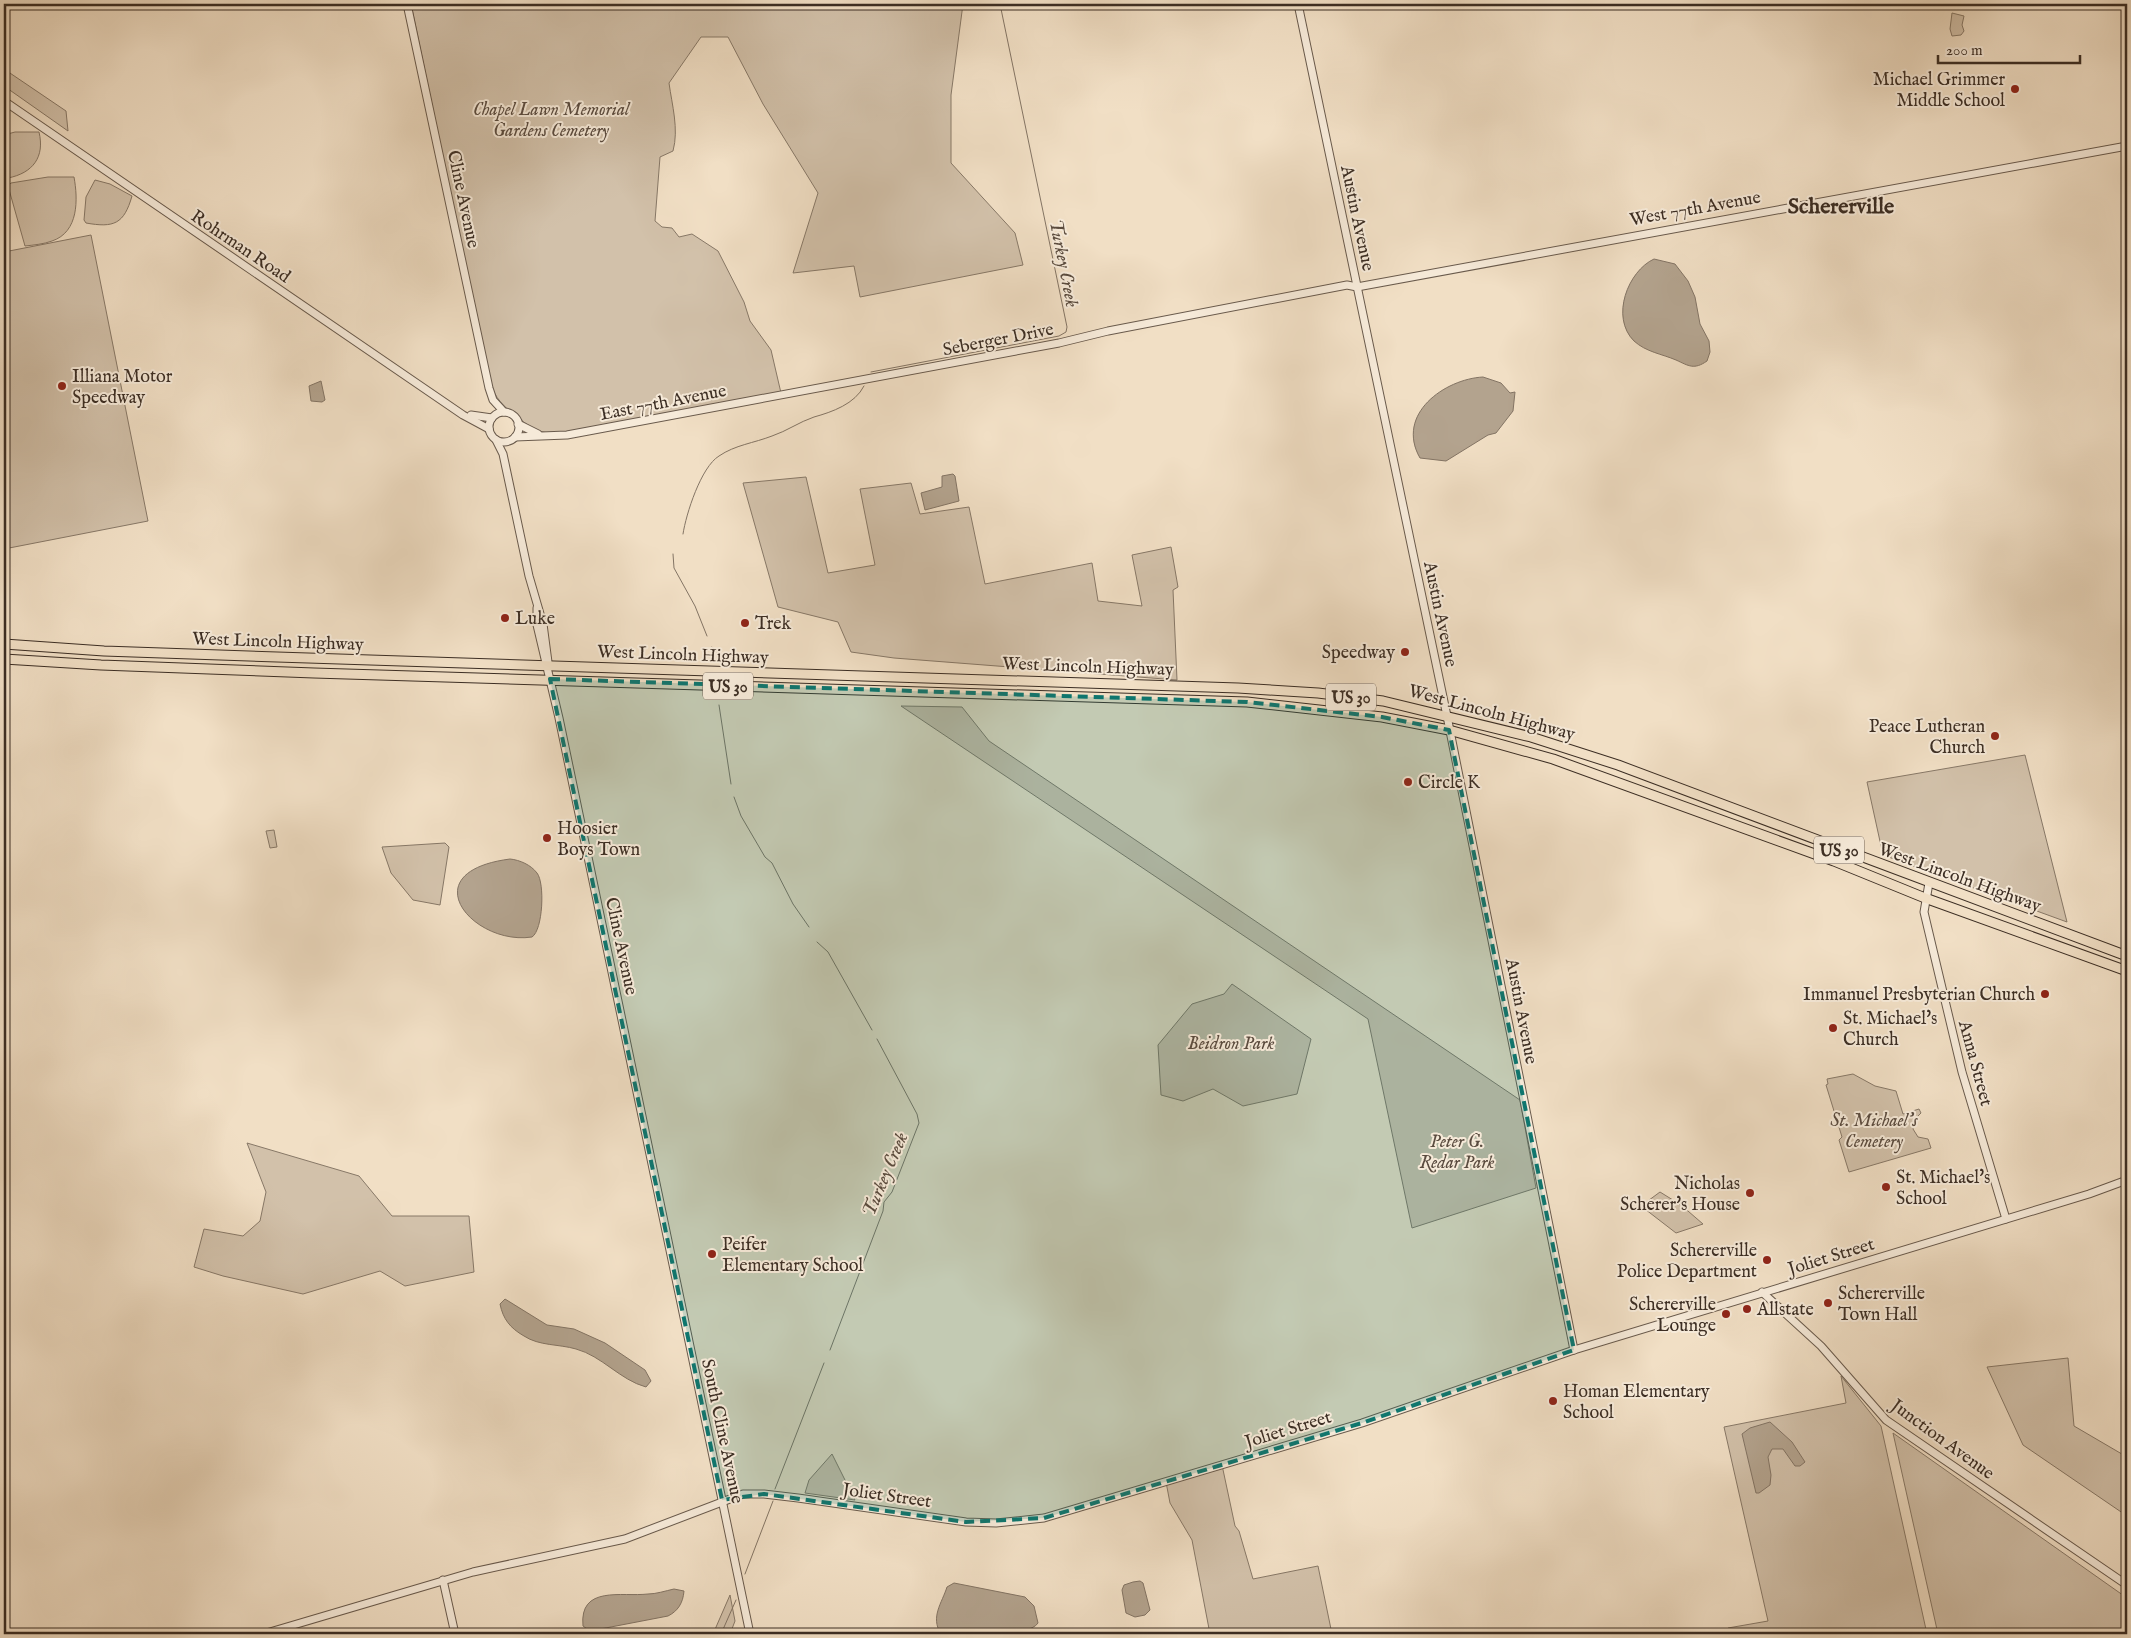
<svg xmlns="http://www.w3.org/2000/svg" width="2131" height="1638" font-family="'IM FELL English',serif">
  <rect width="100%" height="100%" fill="#f1dfc5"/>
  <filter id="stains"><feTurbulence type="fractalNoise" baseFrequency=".004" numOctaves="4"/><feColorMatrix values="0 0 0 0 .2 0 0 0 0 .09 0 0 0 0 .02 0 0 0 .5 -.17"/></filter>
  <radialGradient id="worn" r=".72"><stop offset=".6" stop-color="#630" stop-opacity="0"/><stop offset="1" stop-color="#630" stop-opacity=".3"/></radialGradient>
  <g fill="#d2c1aa" stroke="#877867">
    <path d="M 411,4 L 963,4 L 951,95 L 951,163 L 1015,233 L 1023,265 L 860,297 L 854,266 L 793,273 L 818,193 L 763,104 L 728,37 L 701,37 L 669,83 C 672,105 679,129 673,151 L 660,157 L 655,221 L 662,227 L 672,228 L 679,237 L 692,234 L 718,251 L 744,302 L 750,321 L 771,350 L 781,393 L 562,434 C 538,433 534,430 516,416 C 503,406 496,399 490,383 Z"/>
    <path d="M 1952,13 L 1964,16 L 1962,25 L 1964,31 L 1961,35 L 1952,36 L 1950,29 Z"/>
    <path d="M 4,69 L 66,111 L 68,131 L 4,86 Z"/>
    <path d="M 15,132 L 39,132 C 45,157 33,173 8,178 L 4,167 L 4,135 Z"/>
    <path d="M 48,177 L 74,177 C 78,199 79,232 52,241 C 44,244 34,245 25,246 L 8,186 L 11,183 Z"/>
    <path d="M 95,180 L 110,184 L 132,196 C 124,224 114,228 86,223 L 84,220 L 86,197 Z"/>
    <path d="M 91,235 L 148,521 L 4,549 L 4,252 Z"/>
    <path d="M 806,477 L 828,573 L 875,565 L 860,489 L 911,483 L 920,514 L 969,507 L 985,584 L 1092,563 L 1098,601 L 1142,606 L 1132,555 L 1171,547 L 1178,587 L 1173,590 L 1177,680 L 894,658 L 851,652 L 838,622 L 778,607 L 743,483 Z"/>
    <path d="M 901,706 L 962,707 L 989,741 L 1520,1100 L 1536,1188 L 1412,1228 L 1368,1019 Z"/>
    <path d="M 2025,755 L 2067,922 L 1883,855 L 1867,782 Z"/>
    <path d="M 274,830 L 277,847 L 270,848 L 266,831 Z"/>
    <path d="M 445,843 L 449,847 L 440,905 L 413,900 L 391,873 L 382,847 Z"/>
    <path d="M 1232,984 L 1311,1039 L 1297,1094 L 1243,1106 L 1213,1089 L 1183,1101 L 1161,1095 L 1158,1045 L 1192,1004 L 1224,994 Z"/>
    <path d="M 1853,1074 L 1875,1086 L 1896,1091 L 1903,1114 L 1919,1109 L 1921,1113 L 1914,1120 L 1913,1129 L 1918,1137 L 1928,1139 L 1931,1148 L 1849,1172 L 1839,1140 L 1842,1137 L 1826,1085 L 1828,1084 L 1827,1079 Z"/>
    <path d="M 247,1143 L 359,1176 L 392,1216 L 469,1216 L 474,1272 L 405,1286 L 380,1271 L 303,1294 L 223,1276 L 194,1267 L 204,1229 L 243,1236 L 260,1221 L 266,1192 Z"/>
    <path d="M 1660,1192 L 1681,1205 L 1703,1224 L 1676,1233 L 1641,1206 Z"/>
    <path d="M 2068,1358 L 2074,1426 L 2127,1457 L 2127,1516 L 2023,1445 L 1987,1367 Z"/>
    <path d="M 1841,1376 L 1881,1426 L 1927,1634 L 1729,1634 L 1728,1628 L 1768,1621 L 1724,1427 L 1846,1403 Z"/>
    <path d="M 1893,1433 L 2127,1598 L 2127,1634 L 1938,1634 Z"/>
    <path d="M 832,1454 L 855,1500 L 805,1493 L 809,1480 Z"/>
    <path d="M 1222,1465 L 1235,1526 L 1239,1531 L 1253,1579 L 1318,1566 L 1332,1634 L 1210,1634 L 1192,1540 L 1170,1503 L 1166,1482 Z"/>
    <path d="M 730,1595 L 735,1621 L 730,1634 L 713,1634 Z"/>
  </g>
  <g fill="#b3a38e" stroke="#837464">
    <path d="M 1654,259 L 1675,264 L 1688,281 L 1695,297 L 1700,324 L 1709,341 L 1710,352 L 1707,361 C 1694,370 1689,366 1676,360 C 1662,354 1646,352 1634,341 C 1610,317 1628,271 1654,259 Z"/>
    <path d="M 1483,377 L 1501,383 L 1510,393 L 1515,392 L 1513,411 L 1496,433 L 1488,435 L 1446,461 L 1420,458 C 1395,414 1445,379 1483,377 Z"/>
    <path d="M 321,381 L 325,400 L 322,402 L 311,401 L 309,386 Z"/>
    <path d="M 953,474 L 955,476 L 959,501 L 925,510 L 921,493 L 942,487 L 942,476 Z"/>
    <path d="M 510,859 C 520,860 531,865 537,873 C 545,883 543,930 532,937 C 473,946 410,872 510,859 Z"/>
    <path d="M 505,1299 L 547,1325 L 574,1329 L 605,1343 L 645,1370 L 651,1381 L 646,1387 C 620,1380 602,1356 576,1349 C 559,1344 539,1346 524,1336 C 510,1328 503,1319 500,1304 Z"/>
    <path d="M 1770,1422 L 1792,1442 L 1805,1462 L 1800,1466 L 1795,1466 L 1783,1449 L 1772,1449 L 1768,1457 L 1771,1475 L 1770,1485 L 1759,1493 L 1756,1493 L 1742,1434 L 1750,1428 Z"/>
    <path d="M 1133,1582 L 1140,1581 L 1143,1583 L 1150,1610 L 1145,1615 L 1135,1617 L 1126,1613 L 1122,1590 L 1124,1585 Z"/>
    <path d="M 954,1583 L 1025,1597 L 1034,1606 L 1038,1623 C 1029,1638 961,1634 941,1634 C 930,1617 942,1603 947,1587 Z"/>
    <path d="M 674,1589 L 684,1591 C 683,1603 678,1611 668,1616 L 590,1631 L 583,1626 C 579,1585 622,1597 648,1594 C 656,1594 665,1591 674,1589 Z"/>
  </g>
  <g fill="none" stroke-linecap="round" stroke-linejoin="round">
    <g stroke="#837464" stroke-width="1">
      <path d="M 871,372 L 1059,336 L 1066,332 L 1067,327 L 1000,4"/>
      <path d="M 683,534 C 686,514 701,467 719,456 C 735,445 754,443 772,436 C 787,431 799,422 814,417 C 832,412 855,404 864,386"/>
      <path d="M 673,554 L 674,568 L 695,606 L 707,636"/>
      <path d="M 712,647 L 716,652"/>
      <path d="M 719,705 L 731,784"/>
      <path d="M 734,797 L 741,816 L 765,857 L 772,863 L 793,904 L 809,927"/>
      <path d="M 817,942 L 828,952 L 872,1030"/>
      <path d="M 830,1350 L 883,1211 L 884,1202 L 892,1192 L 919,1123 L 917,1114 L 877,1039"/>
      <path d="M 775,1489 L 824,1363"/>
      <path d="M 745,1574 L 773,1501"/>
      <path d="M 721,1634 L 736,1600"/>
    </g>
    <g stroke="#695a4c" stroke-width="9">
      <g id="minor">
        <path d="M 407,4 L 489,388 L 493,400 L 504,412"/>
        <path d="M 1298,4 L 1447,716 L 1574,1350"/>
        <path d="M 4,101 L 463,415 L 489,429"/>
        <circle cx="504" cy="427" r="15"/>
        <path d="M 471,415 L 492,418"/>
        <path d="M 518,424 L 538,434"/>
        <path d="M 515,437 L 567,435 L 1059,343 L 1108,331 L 1347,285 L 1357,287 L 2127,146"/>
        <path d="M 496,440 L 503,454 L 529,576 L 543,624 L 548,662"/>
        <path d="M 537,608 L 537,625 L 559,718 L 750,1634"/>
        <path d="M 1929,883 L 1924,912 L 1962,1072 L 2006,1219"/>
        <path d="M 1762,1292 L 1821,1346 L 1886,1420 L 2127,1585"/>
        <path d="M 443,1580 L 455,1634"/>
        <path d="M 263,1634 L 473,1572 L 625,1539 L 743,1494 L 764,1494 L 798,1498 L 966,1522 L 996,1523 L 1044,1518 L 1362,1423 L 1574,1350 L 2089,1194 L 2127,1180"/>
      </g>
    </g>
    <g stroke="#3c2e24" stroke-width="11">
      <g id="major">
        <path d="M 4,644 L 104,651 L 277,657 L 1238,688 L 1318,693 L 1383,701 L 1531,737 L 1618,765 L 2127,956"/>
        <path d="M 4,659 L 101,665 L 314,673 L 1247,702 L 1382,717 L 1449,730 L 1553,759 L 1834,861 L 1925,898 L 2127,971"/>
      </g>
    </g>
    <use href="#minor" stroke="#f6ead9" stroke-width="7"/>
    <use href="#major" stroke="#f1dfc5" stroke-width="9"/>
  </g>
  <path fill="#0f766e" fill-opacity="0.2" stroke="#0f766e" stroke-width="4" stroke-dasharray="10 6" stroke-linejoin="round" d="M 550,679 L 1247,702 L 1382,717 L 1449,730 L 1574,1350 L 1362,1423 L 1044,1518 L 966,1522 L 764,1494 L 722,1500 Z"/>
  <g fill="#8f2418" stroke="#f6ead9" stroke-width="2">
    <circle cx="2015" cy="89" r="5"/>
    <circle cx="62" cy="386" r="5"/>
    <circle cx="505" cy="618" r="5"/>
    <circle cx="745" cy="623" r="5"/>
    <circle cx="1405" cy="652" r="5"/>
    <circle cx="1995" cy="736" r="5"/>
    <circle cx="1408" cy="782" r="5"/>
    <circle cx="547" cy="838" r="5"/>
    <circle cx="2045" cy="994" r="5"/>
    <circle cx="1833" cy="1028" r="5"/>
    <circle cx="1886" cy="1187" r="5"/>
    <circle cx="1750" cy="1193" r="5"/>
    <circle cx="712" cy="1254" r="5"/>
    <circle cx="1767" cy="1260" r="5"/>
    <circle cx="1828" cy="1303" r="5"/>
    <circle cx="1747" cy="1309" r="5"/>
    <circle cx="1726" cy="1314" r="5"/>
    <circle cx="1553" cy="1401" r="5"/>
  </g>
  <g text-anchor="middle" stroke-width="4" stroke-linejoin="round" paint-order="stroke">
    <g fill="#f6ead9" stroke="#74665a" stroke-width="1">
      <rect x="703" y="672.5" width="50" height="27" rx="4"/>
      <rect x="1326" y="683.5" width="50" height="27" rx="4"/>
      <rect x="1814" y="836.5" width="50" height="27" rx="4"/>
    </g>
    <g font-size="16" font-weight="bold" fill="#3c2e24">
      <text x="728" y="692">US 30</text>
      <text x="1351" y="703">US 30</text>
      <text x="1839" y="856">US 30</text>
    </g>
    <g font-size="18" fill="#3c2e24" stroke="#f6ead9" text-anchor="start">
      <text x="2005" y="85" text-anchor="end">Michael Grimmer<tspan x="2005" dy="21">Middle School</tspan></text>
      <text x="72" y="382">Illiana Motor<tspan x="72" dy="21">Speedway</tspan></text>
      <text x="515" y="624">Luke</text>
      <text x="755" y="629">Trek</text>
      <text x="1395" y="658" text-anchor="end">Speedway</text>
      <text x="1985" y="732" text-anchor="end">Peace Lutheran<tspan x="1985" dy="21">Church</tspan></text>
      <text x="1418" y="788">Circle K</text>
      <text x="557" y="834">Hoosier<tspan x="557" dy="21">Boys Town</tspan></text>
      <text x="2035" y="1000" text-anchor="end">Immanuel Presbyterian Church</text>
      <text x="1843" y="1024">St. Michael's<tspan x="1843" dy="21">Church</tspan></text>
      <text x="1896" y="1183">St. Michael's<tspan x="1896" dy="21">School</tspan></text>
      <text x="1740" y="1189" text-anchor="end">Nicholas<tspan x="1740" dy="21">Scherer's House</tspan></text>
      <text x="722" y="1250">Peifer<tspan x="722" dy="21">Elementary School</tspan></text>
      <text x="1757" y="1256" text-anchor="end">Schererville<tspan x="1757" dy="21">Police Department</tspan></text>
      <text x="1838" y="1299">Schererville<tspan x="1838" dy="21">Town Hall</tspan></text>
      <text x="1716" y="1310" text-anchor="end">Schererville<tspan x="1716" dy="21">Lounge</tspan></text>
      <text x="1757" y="1315">Allstate</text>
      <text x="1563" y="1397">Homan Elementary<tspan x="1563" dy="21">School</tspan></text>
    </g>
    <g font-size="18" font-style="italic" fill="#5a4b3f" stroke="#f6ead9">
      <text x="551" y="115">Chapel Lawn Memorial<tspan x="551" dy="21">Gardens Cemetery</tspan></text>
      <text x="1231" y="1049">Beidron Park</text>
      <text x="1874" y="1126">St. Michael's<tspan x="1874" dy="21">Cemetery</tspan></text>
      <text x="1457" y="1147">Peter G.<tspan x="1457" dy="21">Redar Park</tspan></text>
    </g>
    <g font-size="18" fill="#3c2e24" stroke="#f6ead9">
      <text transform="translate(464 199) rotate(78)" y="6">Cline Avenue</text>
      <text transform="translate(1695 208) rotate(-10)" y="6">West 77th Avenue</text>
      <text transform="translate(1358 218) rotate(78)" y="6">Austin Avenue</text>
      <text transform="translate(241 246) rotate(34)" y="6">Rohrman Road</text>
      <text transform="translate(998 339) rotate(-11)" y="6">Seberger Drive</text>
      <text transform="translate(663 402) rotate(-11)" y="6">East 77th Avenue</text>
      <text transform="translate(1441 614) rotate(78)" y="6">Austin Avenue</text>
      <text transform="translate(278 641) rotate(2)" y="6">West Lincoln Highway</text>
      <text transform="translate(683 654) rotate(2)" y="6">West Lincoln Highway</text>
      <text transform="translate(1088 666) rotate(2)" y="6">West Lincoln Highway</text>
      <text transform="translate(1492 712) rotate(15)" y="6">West Lincoln Highway</text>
      <text transform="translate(1960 877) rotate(20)" y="6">West Lincoln Highway</text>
      <text transform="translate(622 946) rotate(78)" y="6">Cline Avenue</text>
      <text transform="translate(1522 1011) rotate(79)" y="6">Austin Avenue</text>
      <text transform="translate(1976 1063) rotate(75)" y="6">Anna Street</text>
      <text transform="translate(1831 1256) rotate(-17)" y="6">Joliet Street</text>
      <text transform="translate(1288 1429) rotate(-17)" y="6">Joliet Street</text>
      <text transform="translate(723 1431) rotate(78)" y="6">South Cline Avenue</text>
      <text transform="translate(1943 1439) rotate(36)" y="6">Junction Avenue</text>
      <text transform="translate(887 1495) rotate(8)" y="6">Joliet Street</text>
    </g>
    <g font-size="19" font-style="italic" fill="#5a4b3e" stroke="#f6ead9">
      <text transform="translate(1065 263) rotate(79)" y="7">Turkey Creek</text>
      <text transform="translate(884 1174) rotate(-67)" y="7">Turkey Creek</text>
    </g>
    <g font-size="22" font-weight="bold" fill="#3c2e24" stroke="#f6ead9">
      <text x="1841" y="213">Schererville</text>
    </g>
  </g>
  <rect width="2131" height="1638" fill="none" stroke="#f1dfc5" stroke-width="20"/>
  <rect x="5" y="5" width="2121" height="1628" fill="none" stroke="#3c2e24" stroke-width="2.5"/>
  <rect x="10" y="10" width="2111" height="1618" fill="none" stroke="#3c2e24"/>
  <path d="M1938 55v8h142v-8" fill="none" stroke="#3c2e24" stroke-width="2.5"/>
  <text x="1946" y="55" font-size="15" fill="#3c2e24" stroke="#f6ead9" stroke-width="4" paint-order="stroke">200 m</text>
  <rect width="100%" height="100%" filter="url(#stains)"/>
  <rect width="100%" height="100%" fill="url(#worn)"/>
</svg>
